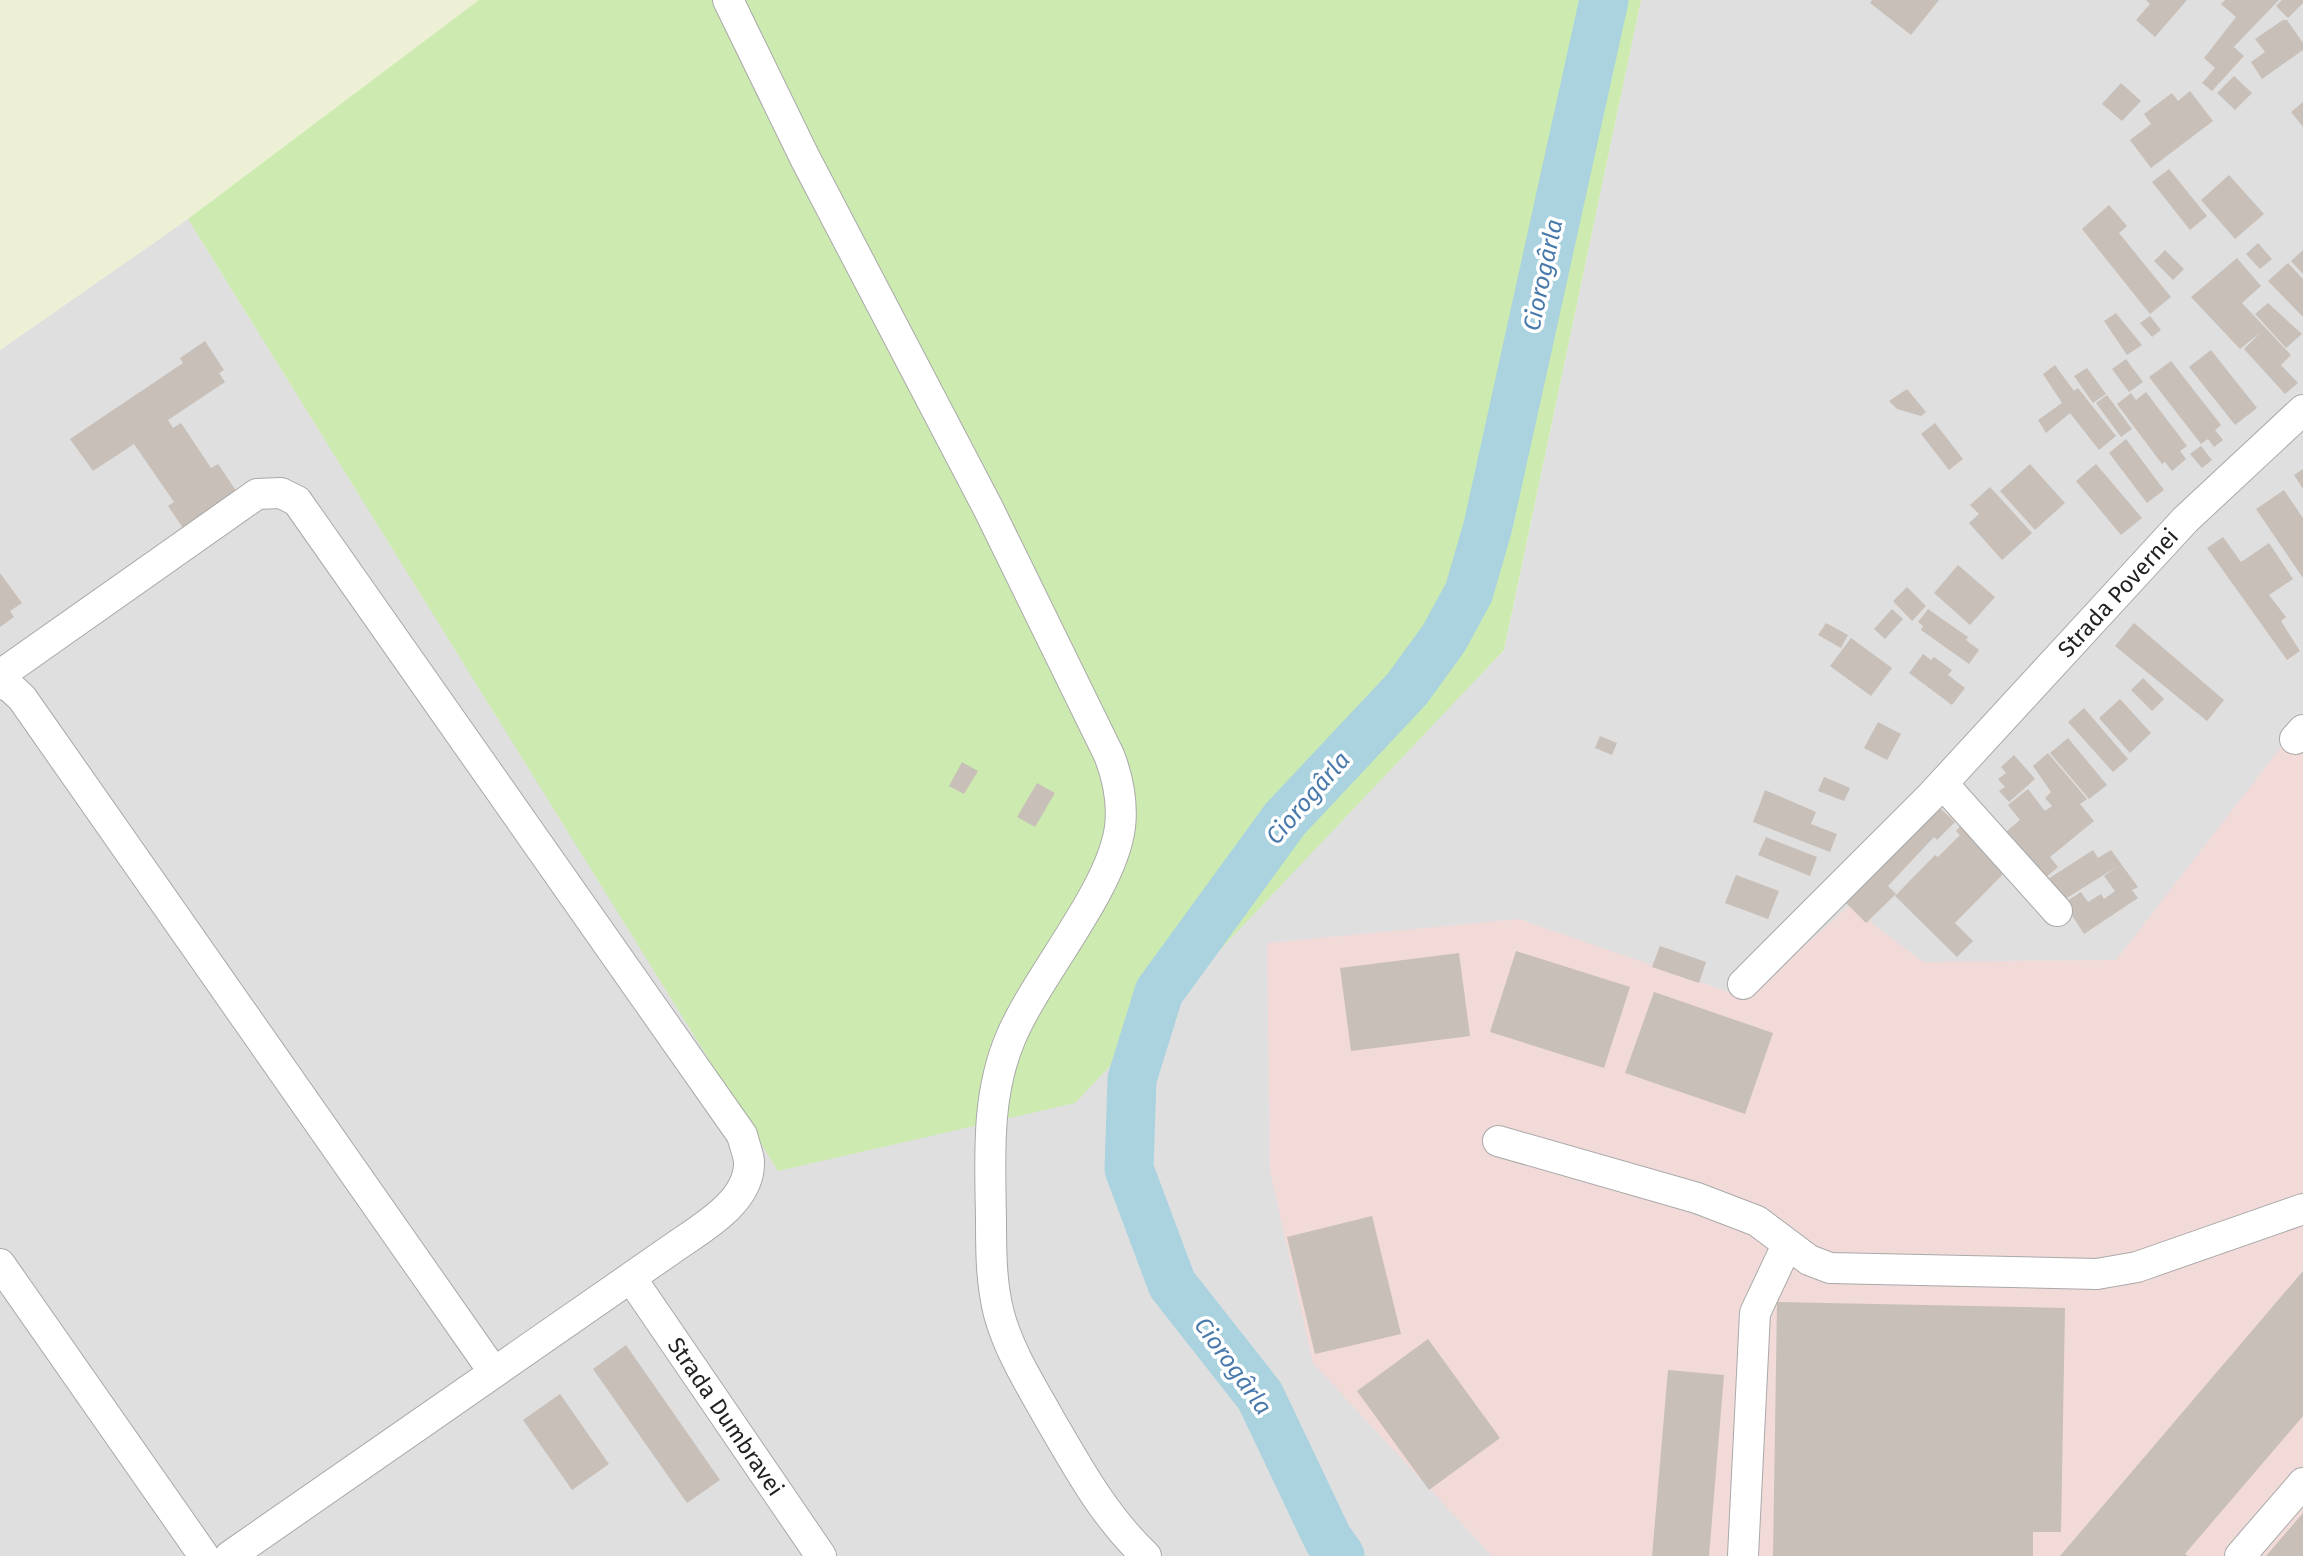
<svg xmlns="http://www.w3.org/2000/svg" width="2303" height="1556" viewBox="0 0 2303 1556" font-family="'Fira Sans',sans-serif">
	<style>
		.residential { fill: #e0dfdf }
		.commercial { fill: #f2dad9 }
		.farmland { fill: #eef0d5 }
		.grass { fill: #cdebb0 }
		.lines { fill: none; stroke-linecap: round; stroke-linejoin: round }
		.river { stroke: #aad3df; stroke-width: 49 }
		.building { fill: #c7bfb8 }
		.minor-casing { stroke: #a9a9a9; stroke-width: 32 }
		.minor { stroke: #fff; stroke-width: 30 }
		.labels { text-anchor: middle; stroke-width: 7; stroke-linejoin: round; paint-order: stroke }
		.street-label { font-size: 23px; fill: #222; stroke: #fff }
		.water-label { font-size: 24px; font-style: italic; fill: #4a7aab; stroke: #fff }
	</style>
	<rect width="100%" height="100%" fill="#f2efe9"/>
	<path class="residential" d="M 1641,0 L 2303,0 L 2303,1556 L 0,1556 L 0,350 L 188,219 L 779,1171 L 1504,651 Z"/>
	<path class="commercial" d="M 2303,719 L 2303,1556 L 1492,1556 L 1313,1363 L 1270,1171 L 1267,943 L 1519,919 L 1746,998 L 1849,906 L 1923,962 L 2116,960 Z"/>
	<path class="farmland" d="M 0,0 L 479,0 L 188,219 L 0,350 Z"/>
	<path class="grass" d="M 479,0 L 1641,0 L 1504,650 L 1075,1103 L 778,1171 L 188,219 Z"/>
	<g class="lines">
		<path class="river" d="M 1340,1556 L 1328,1539 L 1260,1396 L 1172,1284 L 1129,1169 L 1132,1079 L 1159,992 L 1285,819 L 1407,689 L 1444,638 L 1469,592 L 1488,526 L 1604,0"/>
	</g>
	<path class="building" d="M 1872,0 L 1939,0 L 1911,35 L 1870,3 Z
		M 2146,0 L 2187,0 L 2155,37 L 2136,20 L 2150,4 Z
		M 2225,0 L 2279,0 L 2225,56 L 2234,47 L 2244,56 L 2212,91 L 2202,83 L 2215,68 L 2204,58 L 2236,17 L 2221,4 Z
		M 2282,0 L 2303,0 L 2303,3 L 2288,18 L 2276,6 Z
		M 2283,20 L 2287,20 L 2303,43 L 2303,50 L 2262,79 L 2251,62 L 2265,52 L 2255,39 Z
		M 2234,76 L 2252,93 L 2235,110 L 2217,93 Z
		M 2121,83 L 2141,101 L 2122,121 L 2102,104 Z
		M 2190,91 L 2213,121 L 2151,168 L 2130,140 L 2151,124 L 2144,114 L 2172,93 L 2178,101 Z
		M 2303,102 L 2303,127 L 2291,112 Z
		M 2169,169 L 2207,216 L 2190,230 L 2152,182 Z
		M 2229,175 L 2264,214 L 2235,239 L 2201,200 Z
		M 2109,205 L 2127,226 L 2119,233 L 2171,297 L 2150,314 L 2082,229 Z
		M 2258,243 L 2272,259 L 2260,269 L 2246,254 Z
		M 2165,250 L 2184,269 L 2173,280 L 2154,261 Z
		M 2303,250 L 2303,274 L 2291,261 Z
		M 2237,258 L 2261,286 L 2242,303 L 2291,355 L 2281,365 L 2298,383 L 2285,394 L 2244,349 L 2261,332 L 2240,349 L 2191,297 Z
		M 2288,263 L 2303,279 L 2303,317 L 2268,281 Z
		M 2268,303 L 2302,334 L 2286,348 L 2255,314 Z
		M 2116,313 L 2142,345 L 2127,355 L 2104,321 Z
		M 2150,316 L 2161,330 L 2152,337 L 2140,323 Z
		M 205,341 L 224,370 L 219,373 L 225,382 L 168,420 L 173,428 L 181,423 L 211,468 L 218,464 L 239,495 L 183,528 L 168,506 L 174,502 L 134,444 L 93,471 L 70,439 L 183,363 L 180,358 Z
		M 2211,350 L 2257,408 L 2235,425 L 2189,367 Z
		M 2126,359 L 2143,382 L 2129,392 L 2112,369 Z
		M 2171,361 L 2221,425 L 2215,430 L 2223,440 L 2214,447 L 2208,439 L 2201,444 L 2149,377 Z
		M 2055,365 L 2074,391 L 2078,388 L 2116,436 L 2099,450 L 2070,413 L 2046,433 L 2038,420 L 2062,403 L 2043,374 Z
		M 2087,368 L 2106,394 L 2093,403 L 2074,376 Z
		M 1907,389 L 1926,412 L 1921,416 L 1897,409 L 1889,401 Z
		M 2146,392 L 2187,446 L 2180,451 L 2186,459 L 2172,471 L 2165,462 L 2162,464 L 2117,404 L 2131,393 L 2136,400 Z
		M 2107,395 L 2132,429 L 2121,437 L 2096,403 Z
		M 1935,423 L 1963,459 L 1949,470 L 1921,434 Z
		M 2126,439 L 2164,490 L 2147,503 L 2109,453 Z
		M 2201,446 L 2212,460 L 2202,468 L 2190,454 Z
		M 2030,464 L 2065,503 L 2035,530 L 2000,491 Z
		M 2096,464 L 2142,518 L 2121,535 L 2076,481 Z
		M 2303,469 L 2303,489 L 2294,475 Z
		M 1990,487 L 2032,533 L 2002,560 L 1969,523 L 1979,514 L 1970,505 Z
		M 2284,490 L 2303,518 L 2303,578 L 2256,509 Z
		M 2223,537 L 2241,562 L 2269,543 L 2293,579 L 2269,595 L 2286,617 L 2281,621 L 2300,651 L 2287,660 L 2207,548 Z
		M 1958,565 L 1995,597 L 1970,625 L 1934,593 Z
		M 0,573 L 22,603 L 10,611 L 14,617 L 0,627 Z
		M 1907,587 L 1926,606 L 1912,621 L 1893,601 Z
		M 1892,609 L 1903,619 L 1885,639 L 1874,629 Z
		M 1928,609 L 1968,637 L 1966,640 L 1979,650 L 1969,664 L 1921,630 L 1923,626 L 1918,622 Z
		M 1826,623 L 1848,635 L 1841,648 L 1818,635 Z
		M 2134,623 L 2224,700 L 2207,721 L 2115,646 Z
		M 1851,638 L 1892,668 L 1871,696 L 1830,666 Z
		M 1923,654 L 1931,660 L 1934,657 L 1952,670 L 1948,675 L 1965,688 L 1952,705 L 1909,673 Z
		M 2143,678 L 2164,699 L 2152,711 L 2131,690 Z
		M 2120,699 L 2151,733 L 2130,753 L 2099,718 Z
		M 2084,708 L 2128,759 L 2113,772 L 2068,722 Z
		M 1878,722 L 1901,734 L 1887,760 L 1864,748 Z
		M 1600,736 L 1617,743 L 1612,755 L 1595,748 Z
		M 2068,738 L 2107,785 L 2089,799 L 2050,753 Z
		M 2048,753 L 2087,799 L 2080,804 L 2094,821 L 2050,857 L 2058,867 L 2038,884 L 2000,837 L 2020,820 L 2008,805 L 2028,789 L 2045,811 L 2052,806 L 2045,798 L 2051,792 L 2033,766 Z
		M 2014,755 L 2035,779 L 2009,802 L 1999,791 L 2005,787 L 1998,779 L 2006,773 L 2001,767 Z
		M 962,762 L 978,771 L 964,794 L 949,786 Z
		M 1824,777 L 1850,788 L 1844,801 L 1818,791 Z
		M 1037,783 L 1055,793 L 1035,827 L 1017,817 Z
		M 1765,790 L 1816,812 L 1811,824 L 1837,834 L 1830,852 L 1753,822 Z
		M 1939,807 L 1955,822 L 1937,840 L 1934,837 L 1888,886 L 1896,894 L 1866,923 L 1846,903 Z
		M 1966,820 L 2012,865 L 1955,923 L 1973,941 L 1957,957 L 1895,896 L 1935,855 L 1938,857 L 1960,835 L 1956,831 Z
		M 1766,837 L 1817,857 L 1810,876 L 1758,855 Z
		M 2093,850 L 2098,858 L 2111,850 L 2138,887 L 2132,890 L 2138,898 L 2084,934 L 2064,903 L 2081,892 L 2088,902 L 2101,894 L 2104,899 L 2115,891 L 2104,876 L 2118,866 L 2062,901 L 2048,879 Z
		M 1736,875 L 1779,891 L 1768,919 L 1725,903 Z
		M 1660,946 L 1706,962 L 1699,983 L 1652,967 Z
		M 1516,951 L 1630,987 L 1604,1068 L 1490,1032 Z
		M 1459,953 L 1470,1036 L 1351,1051 L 1340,968 Z
		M 1654,992 L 1773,1033 L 1745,1114 L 1625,1073 Z
		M 1372,1216 L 1401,1334 L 1315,1354 L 1287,1237 Z
		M 2303,1271 L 2303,1416 L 2185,1554 L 2188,1556 L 2060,1556 Z
		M 1777,1302 L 2065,1308 L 2061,1532 L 2033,1532 L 2033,1556 L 1773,1556 Z
		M 1428,1339 L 1500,1438 L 1429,1490 L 1357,1391 Z
		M 626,1345 L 720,1480 L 687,1503 L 593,1369 Z
		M 1668,1370 L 1724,1375 L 1709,1556 L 1652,1556 Z
		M 560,1394 L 609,1464 L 572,1490 L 523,1420 Z
		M 2303,1513 L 2303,1556 L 2266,1556 Z"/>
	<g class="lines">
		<defs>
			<g id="minor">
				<path d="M 728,0 L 805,158 L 988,508 L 1109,755 C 1118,778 1123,801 1120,827 C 1112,890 1038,974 1011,1037 C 986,1095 990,1157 991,1219 C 991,1251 991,1283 999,1314 C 1009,1351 1030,1384 1049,1418 C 1078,1468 1104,1516 1146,1556"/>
				<path d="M 0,675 L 257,494 L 281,493 L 297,501 L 742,1135 C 744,1143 748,1153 749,1161 C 751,1203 698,1230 669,1251 L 230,1556"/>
				<path d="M 0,684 L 9,686 L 22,698 L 493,1371"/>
				<path d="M 2295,739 L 2303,730"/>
				<path d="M 1943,784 L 2057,911"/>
				<path id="s1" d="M 1743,984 L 1932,795 L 2185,520 L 2303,410"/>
				<path d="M 1498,1141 L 1697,1198 L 1757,1221 L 1809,1260 L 1830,1268 L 2097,1274 L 2137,1267 L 2303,1209"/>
				<path d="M 0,1264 L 204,1556"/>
				<path id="s2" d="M 631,1278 L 821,1556"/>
				<path d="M 1743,1556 L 1755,1313 L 1787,1245"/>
				<path d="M 2240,1556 L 2303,1483"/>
			</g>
		</defs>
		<use href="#minor" class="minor-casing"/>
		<use href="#minor" class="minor"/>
	</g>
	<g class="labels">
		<g class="street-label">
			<text dy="8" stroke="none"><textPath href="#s1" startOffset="542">Strada Povernei</textPath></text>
			<text dy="8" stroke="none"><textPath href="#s2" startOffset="168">Strada Dumbravei</textPath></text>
		</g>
		<g class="water-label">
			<text transform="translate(1543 275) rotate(-78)" y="8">Ciorogârla</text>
			<text transform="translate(1308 798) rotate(-49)" y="8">Ciorogârla</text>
			<text transform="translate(1233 1366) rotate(54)" y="8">Ciorogârla</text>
		</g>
	</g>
</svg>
